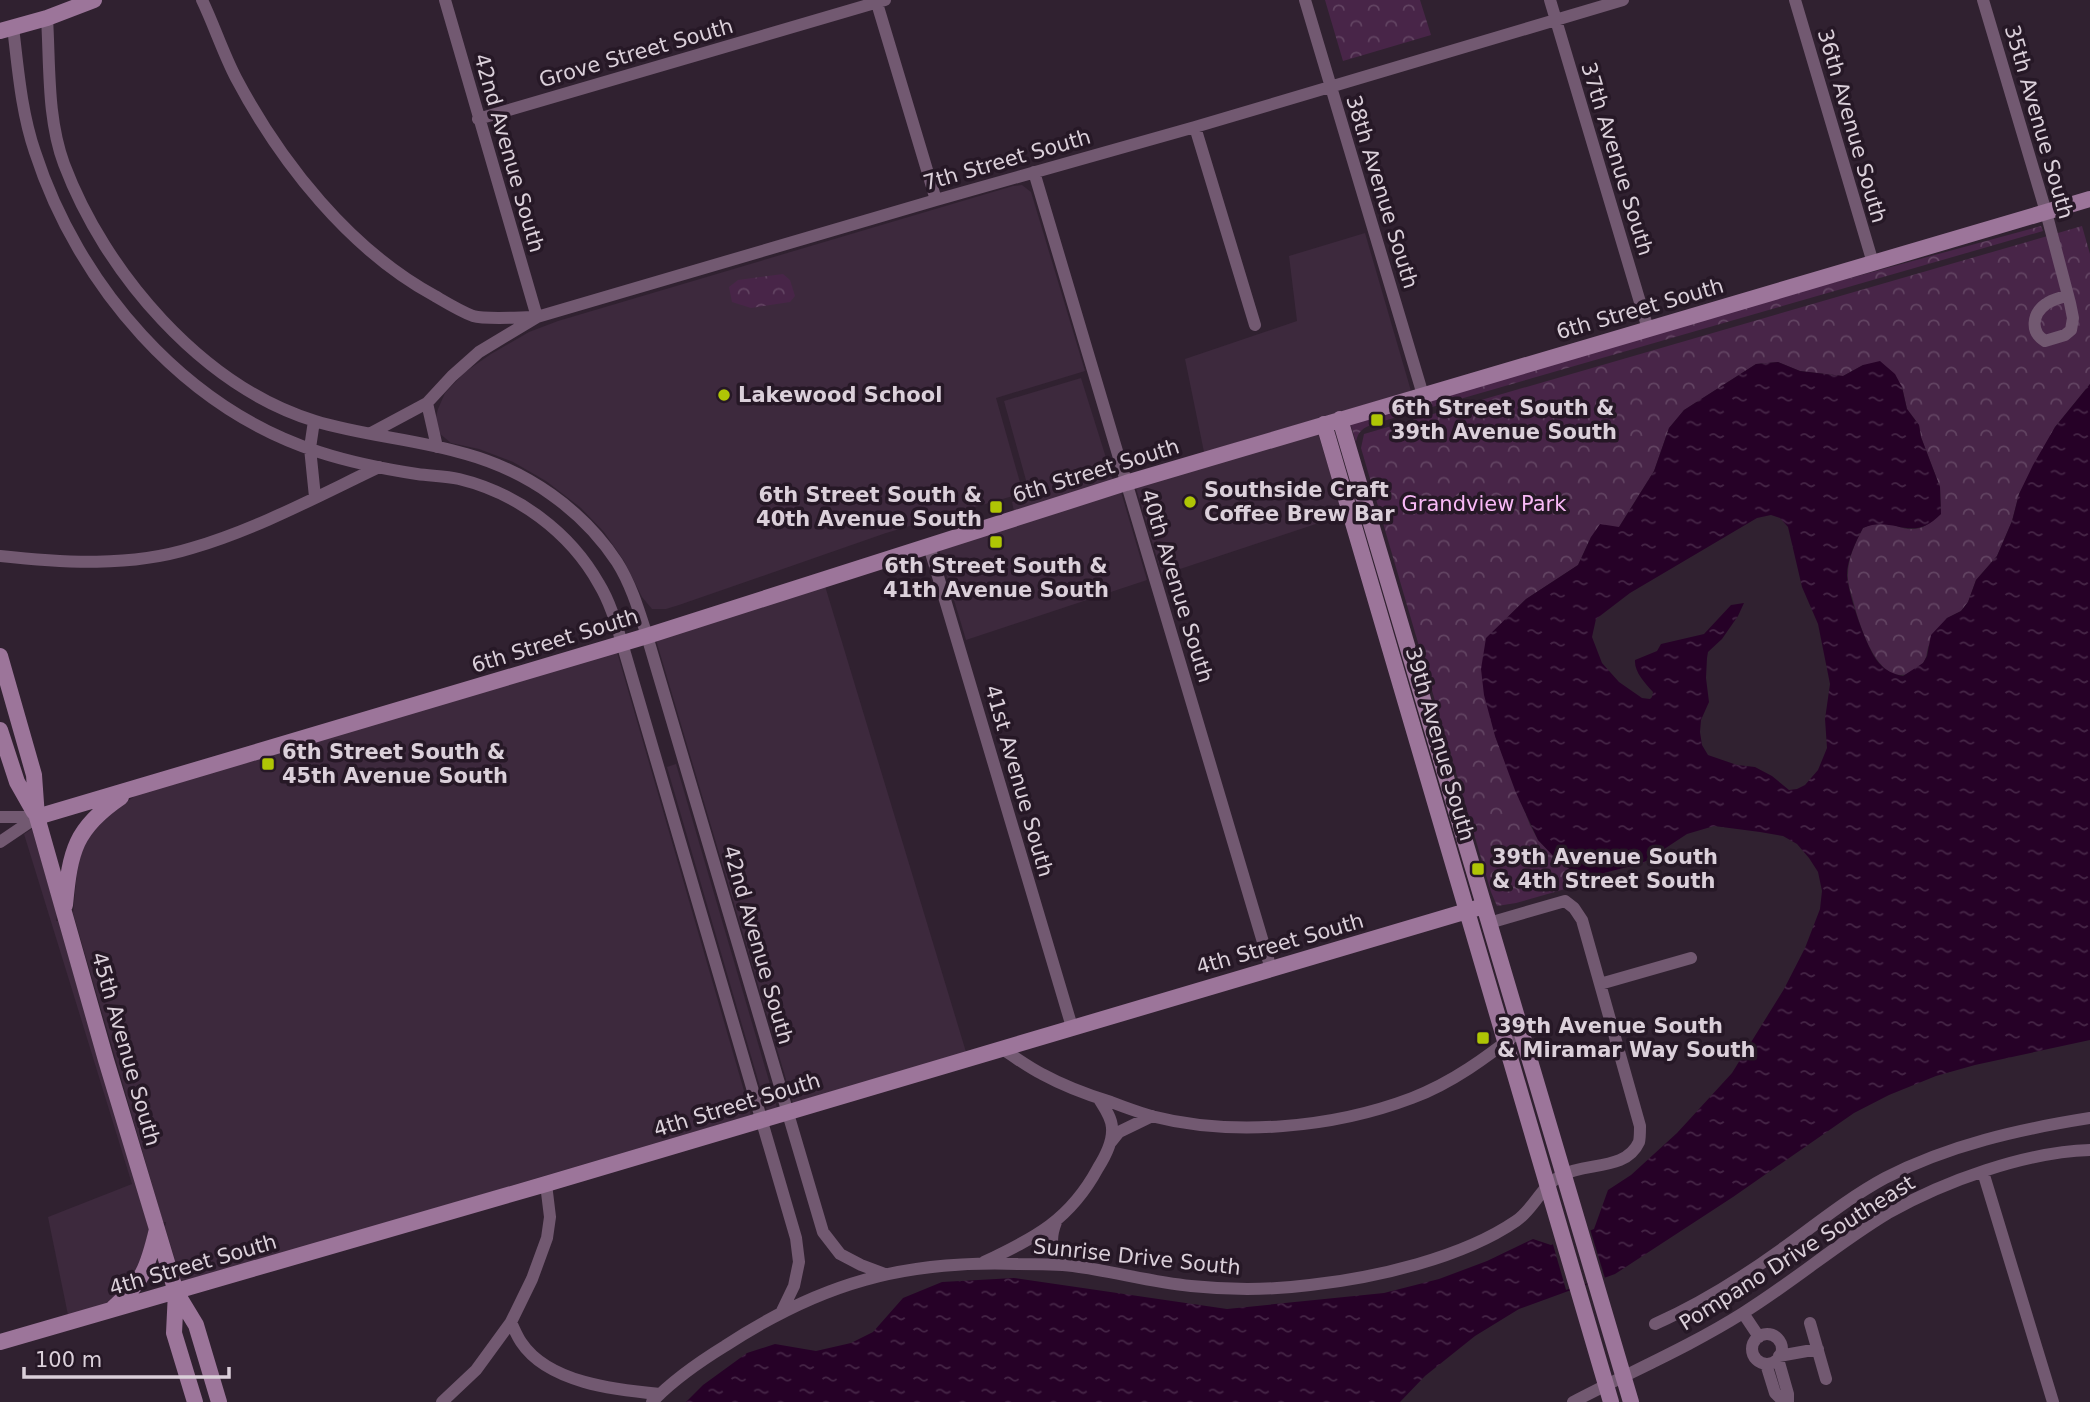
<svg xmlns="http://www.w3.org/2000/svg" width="2090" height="1402" viewBox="0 0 2090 1402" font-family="'DejaVu Sans',sans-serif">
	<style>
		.built { fill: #3d293d }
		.park { fill: url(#park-crowns) }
		.water { fill: url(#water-ripples); fill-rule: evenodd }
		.pier { fill: #302130 }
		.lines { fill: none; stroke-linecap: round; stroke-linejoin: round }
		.street { stroke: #725971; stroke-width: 12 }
		.secondary { stroke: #9c759a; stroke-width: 16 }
		.poi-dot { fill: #afc505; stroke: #261826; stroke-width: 2.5 }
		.labels { text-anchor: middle; stroke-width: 7; stroke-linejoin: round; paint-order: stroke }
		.street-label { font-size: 21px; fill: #dbd0da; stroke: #261826 }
		.poi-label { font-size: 21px; font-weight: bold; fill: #dbd0da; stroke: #261826; text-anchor: start }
		.park-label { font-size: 21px; fill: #f9b9f7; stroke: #261826 }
	</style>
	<defs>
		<pattern id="park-crowns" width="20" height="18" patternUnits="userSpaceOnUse" patternTransform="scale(1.75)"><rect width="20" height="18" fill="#482548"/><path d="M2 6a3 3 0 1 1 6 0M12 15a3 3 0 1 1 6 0" fill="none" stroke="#624462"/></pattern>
		<pattern id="water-ripples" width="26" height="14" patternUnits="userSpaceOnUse" patternTransform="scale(1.75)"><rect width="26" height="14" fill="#260127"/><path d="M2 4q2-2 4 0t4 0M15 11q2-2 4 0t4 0" fill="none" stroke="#452546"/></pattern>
	</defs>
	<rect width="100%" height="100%" fill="#302130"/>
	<path class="built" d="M 1022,185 L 1031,192 L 1085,371 L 996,398 L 1023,493 L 886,533 L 679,605 L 666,609 L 652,609 L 642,597 L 624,561 L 604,532 L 581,508 L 546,481 L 513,462 L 479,449 L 451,443 L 439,433 L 435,421 L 438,409 L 445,393 L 465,372 L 491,354 L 529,332 L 558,321 L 1013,186 Z
		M 1365,233 L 1411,391 L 1204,452 L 1185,359 L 1297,321 L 1289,256 Z
		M 1081,378 L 1113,480 L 1014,511 L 1012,502 L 1024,499 L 1029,491 L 1004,401 Z
		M 1318,433 L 1343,515 L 1162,575 L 1136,488 Z
		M 1121,492 L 1147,580 L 966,640 L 939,550 Z
		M 825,586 L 966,1052 L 793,1103 L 656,640 Z
		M 617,652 L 751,1115 L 182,1283 L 165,1227 L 166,1222 L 163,1222 L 73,913 L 78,861 L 89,836 L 97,825 L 114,810 L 138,794 Z
		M 676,764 L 777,1108 L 767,1111 L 667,767 Z
		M 32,829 L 57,915 L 56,921 L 58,921 L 149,1229 L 141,1262 L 123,1289 L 104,1305 L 68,1315 L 48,1217 L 132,1184 L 24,834 Z"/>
	<path class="park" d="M 1325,0 L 1420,0 L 1431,35 L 1343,61 Z
		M 2041,226 L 2043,231 L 1373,424 C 1363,428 1358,431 1356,442 L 1350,423 L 1762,302 Z
		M 2082,226 L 2090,254 L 2090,384 L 2055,427 L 2019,494 L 2012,521 L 1997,556 L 1976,580 L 1968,602 L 1961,611 L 1947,618 C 1941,627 1934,635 1929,645 C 1926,651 1928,658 1922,664 C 1883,703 1860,628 1853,600 C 1851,592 1847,582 1848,574 C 1848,558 1856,541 1863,528 C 1870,525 1877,522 1885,523 C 1899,525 1906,533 1923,527 C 1929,524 1935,518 1941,514 L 1940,487 L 1921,437 L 1919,425 L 1907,409 L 1902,387 L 1863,365 L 1843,376 L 1800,371 L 1778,362 L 1756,364 L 1684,410 L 1669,428 L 1654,471 L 1619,527 L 1591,537 L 1578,565 L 1526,599 L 1486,639 L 1495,736 L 1530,825 L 1538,840 L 1558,861 L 1571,870 L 1572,887 L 1516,903 L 1497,906 L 1491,892 L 1361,448 L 1364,434 Z
		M 783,274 L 790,280 L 795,296 L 790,302 L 751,308 L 732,302 L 729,287 L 738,280 Z"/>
	<path class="water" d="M 1880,361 L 1895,374 L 1902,387 L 1907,409 L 1919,425 L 1921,437 L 1940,487 L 1941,514 C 1911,545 1894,514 1863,528 C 1856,541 1847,560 1847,575 C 1848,594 1867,650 1879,663 C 1886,671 1893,674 1903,676 L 1923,663 L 1927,656 L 1931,635 L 1947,618 L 1961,611 L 1968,602 L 1976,580 L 1997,556 L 2012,521 L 2019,494 L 2033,465 L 2055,427 L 2090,384 L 2090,1040 L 1975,1065 L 1936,1076 L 1889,1095 L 1854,1113 L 1733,1197 L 1615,1274 L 1519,1309 L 1475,1336 L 1425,1376 L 1400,1402 L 686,1402 L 703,1385 L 747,1353 L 775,1344 L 816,1351 L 851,1343 L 873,1332 L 903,1298 L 942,1282 L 1014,1278 L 1227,1309 L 1384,1293 L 1439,1279 L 1487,1261 L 1533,1239 L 1551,1245 L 1594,1229 L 1608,1190 L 1631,1175 L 1677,1133 L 1732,1073 L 1784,989 L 1805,948 L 1820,909 L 1822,891 L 1818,872 L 1809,858 L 1797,844 L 1783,836 L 1760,832 L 1714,826 L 1687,834 L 1643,863 L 1588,877 L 1571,870 L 1558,861 L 1538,840 L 1516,793 L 1495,736 L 1484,695 L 1481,669 L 1486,638 L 1526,599 L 1578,565 L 1591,537 L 1600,524 L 1619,527 L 1654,471 L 1669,428 L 1684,410 L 1756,364 L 1778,362 L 1800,371 L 1843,376 L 1863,365 ZM 1771,515 L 1780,518 L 1788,527 L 1802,587 L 1818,624 L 1830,684 L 1825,719 L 1827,748 L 1818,770 L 1805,785 L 1797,789 L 1789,790 L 1772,776 L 1755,767 L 1737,765 L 1708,755 L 1702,745 L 1700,732 L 1701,720 L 1709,702 L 1706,678 L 1707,658 L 1708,652 L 1722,639 L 1738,616 L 1744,603 L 1731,605 L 1704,634 L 1661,644 L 1657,651 L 1635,660 C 1634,672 1645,683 1653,692 L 1652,697 L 1650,699 L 1642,698 L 1619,682 L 1602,663 L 1592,637 L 1596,619 L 1630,593 L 1757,518 Z"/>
	<path class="pier" d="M 1590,1229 L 1605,1278 L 1566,1290 L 1552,1241 Z"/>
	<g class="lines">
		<path class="street" d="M 202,0 C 214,25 223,53 236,78 C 281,163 350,250 435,296 C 447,303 460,311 473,316 C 487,320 521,317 537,317 L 445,0
			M 876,0 L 936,200
			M 1305,0 L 1423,395
			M 1550,0 L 1648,329
			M 1795,0 L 1873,263
			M 1983,0 L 2046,212 L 2070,303 L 2073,318 L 2071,330 L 2065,335 L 2045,341 C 2030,332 2032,314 2046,304 C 2052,299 2061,298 2068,295
			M 47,18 C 50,66 47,118 64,164 C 105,273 202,386 315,421 C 364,436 416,439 466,454 C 527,471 582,509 617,562 C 631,584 639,611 647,636 L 823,1232 L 840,1254 L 861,1265 L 885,1274
			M 13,27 C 18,68 21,111 35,152 C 78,285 183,408 319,452 C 350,462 384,469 417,474 C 431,476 445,476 459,479 C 517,493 570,532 599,584 C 610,602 616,623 622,643 L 796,1238 L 799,1262 L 794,1286 L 781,1313
			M 478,119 L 885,0
			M 1195,127 L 1255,325
			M 1034,172 L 1271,969
			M 427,403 L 437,447
			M 314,421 L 310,448 L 315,497
			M 371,433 L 427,403 L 452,376 L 479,352 L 537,317 L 936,200 L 1195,127 L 1623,0
			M 929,546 L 1072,1027
			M 0,556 C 63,563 131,567 192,548 C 257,529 318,496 379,467
			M 0,817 L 36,817
			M 0,842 L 37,817
			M 1600,984 L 1691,958
			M 1002,1049 C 1015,1057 1028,1067 1042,1074 C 1064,1086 1088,1095 1111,1102 C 1124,1107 1138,1112 1151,1116 C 1233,1137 1333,1128 1412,1098 C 1452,1083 1487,1057 1520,1031
			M 1111,1142 L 1119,1132 L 1152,1116
			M 1983,1172 L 2053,1402
			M 1056,1222 C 1048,1243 1052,1251 1069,1265
			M 984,1262 C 1035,1238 1070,1220 1098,1168 C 1105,1157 1113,1142 1112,1128 C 1112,1118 1104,1107 1099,1099
			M 1743,1313 L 1759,1337
			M 511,1322 C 514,1329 517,1336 521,1342 C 548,1383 616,1390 660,1394
			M 1810,1323 L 1826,1379
			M 1655,1324 C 1700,1304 1740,1279 1779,1251 C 1814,1226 1848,1198 1885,1178 C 1949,1145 2020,1129 2090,1118
			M1752 1349a15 15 0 1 1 30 0a15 15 0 1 1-30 0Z
			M 1779,1356 L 1818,1349
			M 1778,1359 L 1788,1394 L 1788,1402
			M 1766,1364 L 1775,1393 L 1784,1402
			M 442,1402 L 476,1370 L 511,1322 L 532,1279 L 547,1238 L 550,1217 L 546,1184
			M 652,1402 C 674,1379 699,1362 725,1346 C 821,1283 904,1260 1018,1264 C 1036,1264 1055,1264 1073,1266 C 1112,1271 1151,1282 1191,1286 C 1230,1290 1271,1290 1310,1285 C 1375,1278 1462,1258 1516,1221 C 1534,1209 1540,1187 1562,1175 C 1586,1162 1626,1171 1639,1142 C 1640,1138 1640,1130 1640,1126 L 1582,920 L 1574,908 L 1565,901 L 1489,923
			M 1573,1402 C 1630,1372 1689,1347 1743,1313 C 1793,1282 1838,1243 1888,1213 C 1945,1181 2025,1152 2090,1150"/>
		<path class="secondary" d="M 0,31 L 47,18 L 94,0
			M 1340,419 L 1631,1402
			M 1324,424 L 1611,1402
			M 0,656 L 34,775 L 37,817 L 106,1060 L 176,1292 L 196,1325 L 219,1402
			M 0,730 L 17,782 L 34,812
			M 37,817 L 647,636 L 1126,483 L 2090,199
			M 65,905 C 70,851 75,828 121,797
			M 176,1292 L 174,1333 L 195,1402
			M 113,1308 C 143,1282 148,1267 157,1229
			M 0,1342 L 546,1184 L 1484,906"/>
	</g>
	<g class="poi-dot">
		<circle cx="724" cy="395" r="7"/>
		<rect x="1370" y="413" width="14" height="14" rx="3.5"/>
		<circle cx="1190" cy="502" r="7"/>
		<rect x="989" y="500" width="14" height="14" rx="3.5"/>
		<rect x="989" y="535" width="14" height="14" rx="3.5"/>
		<rect x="261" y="757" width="14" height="14" rx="3.5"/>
		<rect x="1471" y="862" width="14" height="14" rx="3.5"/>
		<rect x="1476" y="1031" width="14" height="14" rx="3.5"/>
	</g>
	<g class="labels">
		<g class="street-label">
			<text transform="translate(636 53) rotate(-16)" y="7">Grove Street South</text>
			<text transform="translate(2039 122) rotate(74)" y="7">35th Avenue South</text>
			<text transform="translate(1852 126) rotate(74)" y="7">36th Avenue South</text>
			<text transform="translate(509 153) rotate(74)" y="7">42nd Avenue South</text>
			<text transform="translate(1617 159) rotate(73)" y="7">37th Avenue South</text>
			<text transform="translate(1007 160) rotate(-16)" y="7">7th Street South</text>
			<text transform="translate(1382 192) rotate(73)" y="7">38th Avenue South</text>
			<text transform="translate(1640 309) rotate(-16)" y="7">6th Street South</text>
			<text transform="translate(1096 471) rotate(-17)" y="7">6th Street South</text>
			<text transform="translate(1177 586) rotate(73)" y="7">40th Avenue South</text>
			<text transform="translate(555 641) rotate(-17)" y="7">6th Street South</text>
			<text transform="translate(1440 744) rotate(74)" y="7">39th Avenue South</text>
			<text transform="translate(1019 781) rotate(74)" y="7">41st Avenue South</text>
			<text transform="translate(1280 944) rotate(-16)" y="7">4th Street South</text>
			<text transform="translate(758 945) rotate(74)" y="7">42nd Avenue South</text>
			<text transform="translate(126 1049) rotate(74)" y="7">45th Avenue South</text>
			<text transform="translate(737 1105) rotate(-17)" y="7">4th Street South</text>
			<text transform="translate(1797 1253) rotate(-32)" y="7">Pompano Drive Southeast</text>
			<text transform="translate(1137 1257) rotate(6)" y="7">Sunrise Drive South</text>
			<text transform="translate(193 1265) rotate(-16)" y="7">4th Street South</text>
		</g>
		<g class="poi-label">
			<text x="738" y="402">Lakewood School</text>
			<text x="1391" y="415">6th Street South &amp;<tspan x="1391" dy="24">39th Avenue South</tspan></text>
			<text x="1204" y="497">Southside Craft<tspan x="1204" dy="24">Coffee Brew Bar</tspan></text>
			<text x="982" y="502" text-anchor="end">6th Street South &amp;<tspan x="982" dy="24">40th Avenue South</tspan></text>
			<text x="996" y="573" text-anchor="middle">6th Street South &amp;<tspan x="996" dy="24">41th Avenue South</tspan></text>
			<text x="282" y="759">6th Street South &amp;<tspan x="282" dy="24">45th Avenue South</tspan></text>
			<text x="1492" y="864">39th Avenue South<tspan x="1492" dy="24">&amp; 4th Street South</tspan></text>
			<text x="1497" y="1033">39th Avenue South<tspan x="1497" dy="24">&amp; Miramar Way South</tspan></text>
		</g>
		<g class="park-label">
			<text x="1484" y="511">Grandview Park</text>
		</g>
	</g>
	<path d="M24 1367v10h205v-10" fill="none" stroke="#dbd0da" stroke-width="3.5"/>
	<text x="35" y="1367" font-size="21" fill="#dbd0da" stroke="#261826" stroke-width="5" paint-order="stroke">100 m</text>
</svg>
